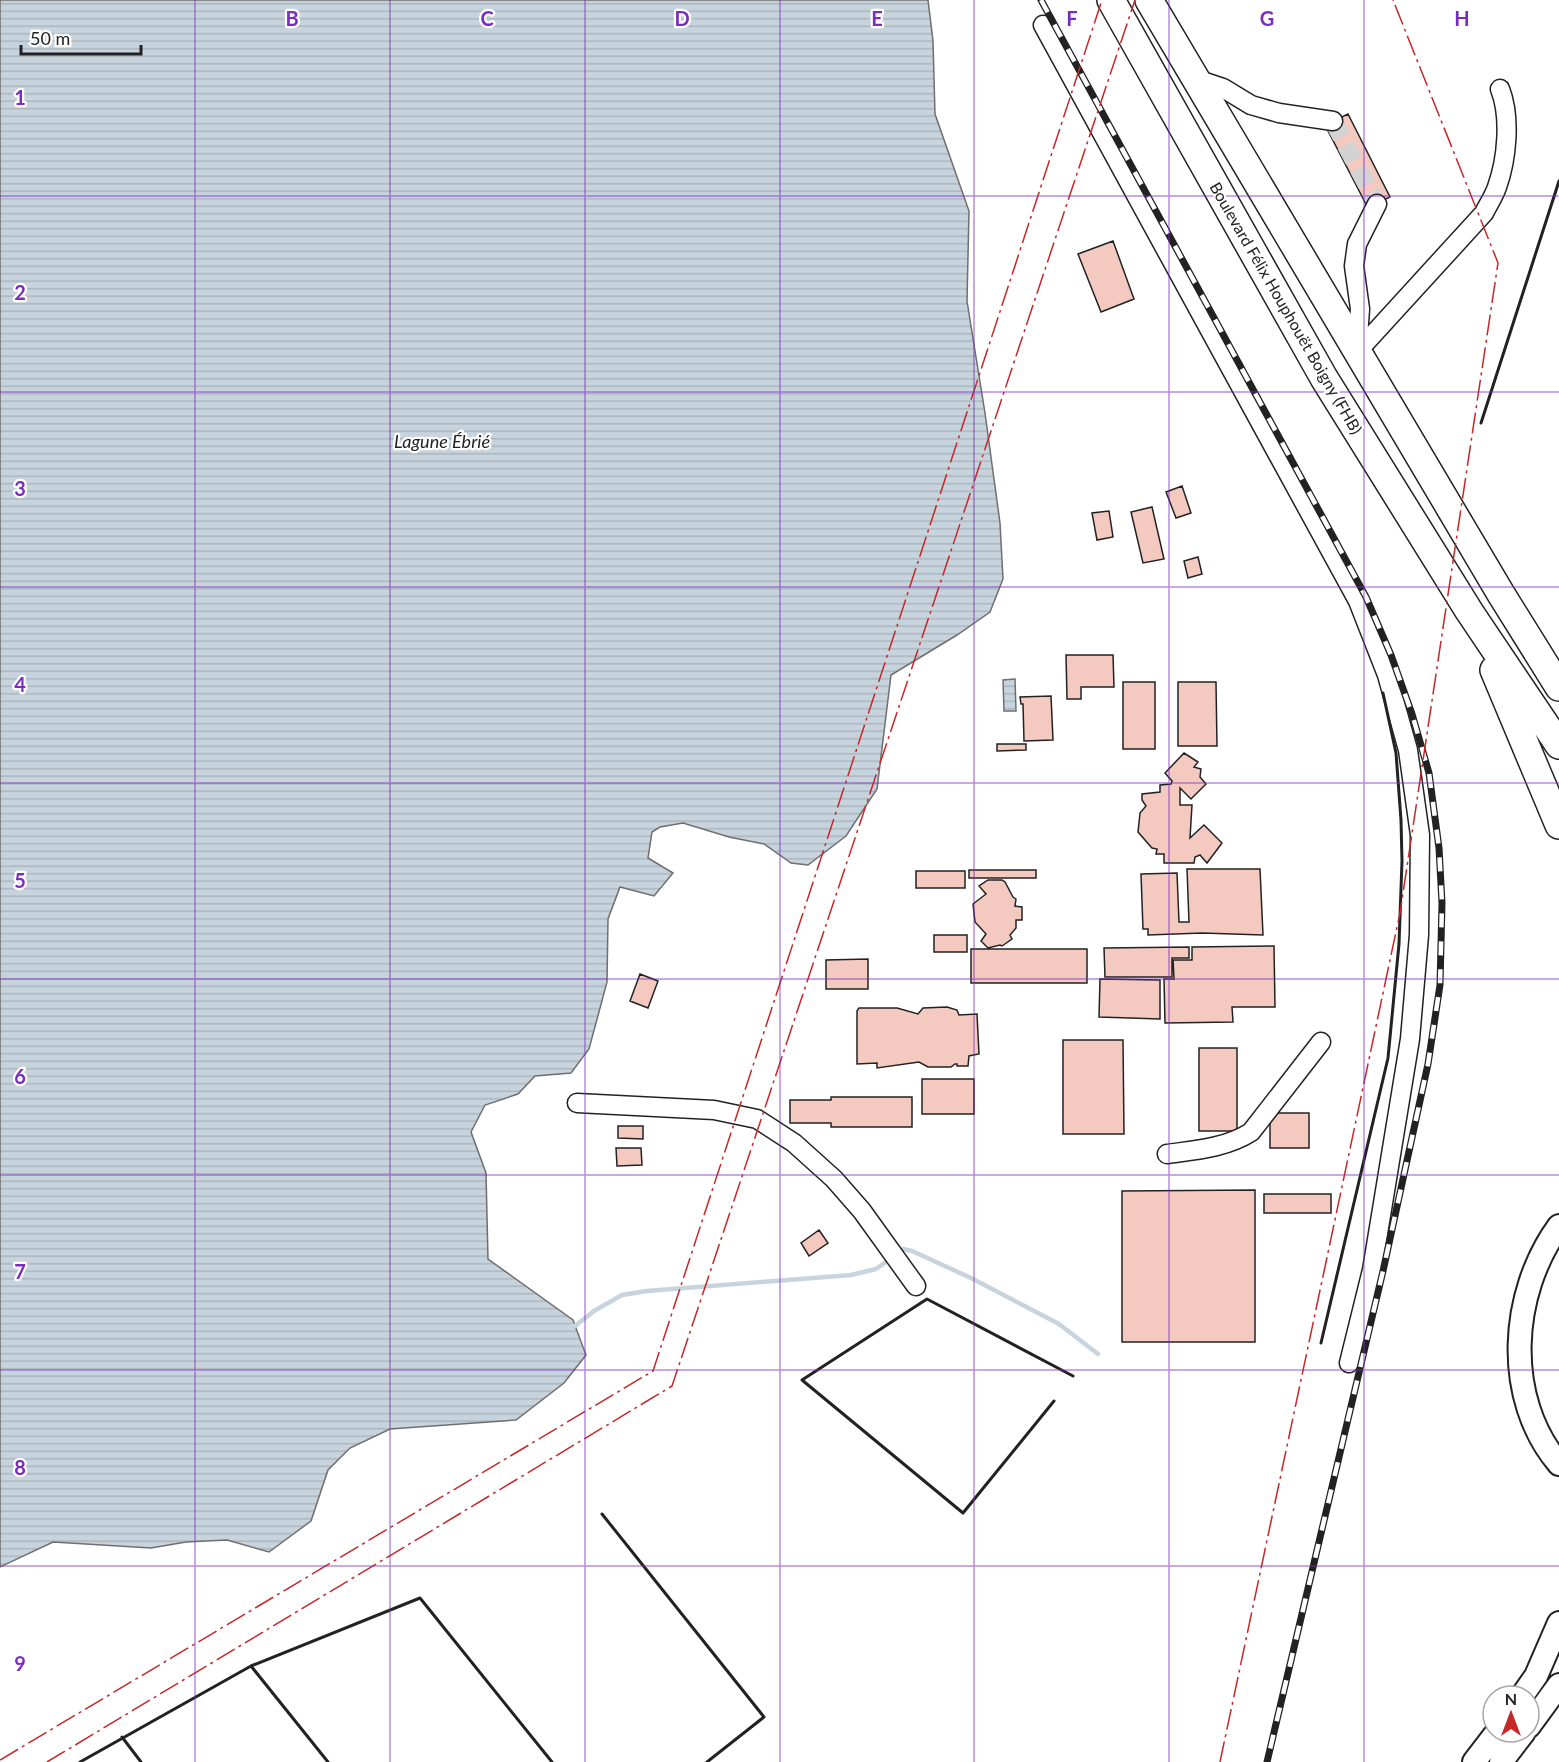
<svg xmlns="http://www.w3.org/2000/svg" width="1559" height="1762" viewBox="0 0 1559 1762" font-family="Lato,sans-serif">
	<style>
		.water { fill: url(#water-rules); stroke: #6f6f6f; stroke-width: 1.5 }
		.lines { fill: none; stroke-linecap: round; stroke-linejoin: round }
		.stream { stroke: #c7d3dd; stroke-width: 4.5 }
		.building { fill: #f3c9c0; stroke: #222; stroke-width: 1.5 }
		.minor-tunnel { stroke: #d3d3d3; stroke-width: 18; stroke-dasharray: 18 9; stroke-linecap: butt }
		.minor-casing { stroke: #222; stroke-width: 21 }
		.major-casing { stroke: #222; stroke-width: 26 }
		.highway-casing { stroke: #222; stroke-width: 30 }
		.minor { stroke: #fff; stroke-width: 18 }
		.major { stroke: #fff; stroke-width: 22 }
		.highway { stroke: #fff; stroke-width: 27 }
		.rail-casing { stroke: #222; stroke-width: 7 }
		.rail { stroke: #fff; stroke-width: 4.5; stroke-dasharray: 14; stroke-linecap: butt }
		.wall { stroke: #222; stroke-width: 3 }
		.power { stroke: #c62828; stroke-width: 1.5; stroke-dasharray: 21 4.5 3 4.5; stroke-linecap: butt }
		.grid { fill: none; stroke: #7b2cbf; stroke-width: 1.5; stroke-opacity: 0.55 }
		.labels { text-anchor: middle; stroke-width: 4.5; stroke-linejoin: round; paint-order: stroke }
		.street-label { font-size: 16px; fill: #222; stroke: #fff }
		.water-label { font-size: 18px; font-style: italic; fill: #222; stroke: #fff }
		.grid-label { font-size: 20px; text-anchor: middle; font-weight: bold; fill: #7b2cbf; stroke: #fff; stroke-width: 4.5; stroke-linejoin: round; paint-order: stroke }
	</style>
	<defs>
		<pattern id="water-rules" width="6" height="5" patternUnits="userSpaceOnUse" patternTransform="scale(1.5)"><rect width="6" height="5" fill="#c7d3dd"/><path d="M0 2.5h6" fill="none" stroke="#abb5bd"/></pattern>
	</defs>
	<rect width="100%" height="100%" fill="#fff"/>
	<path class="water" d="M 0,0 L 928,0 L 933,41 L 935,114 L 969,211 L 967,301 L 985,413 L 1000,523 L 1003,579 L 990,612 L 957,635 L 891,675 L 877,789 L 846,836 L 808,865 L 791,863 L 764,844 L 729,837 L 683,823 L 660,827 L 652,832 L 648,858 L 673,873 L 654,896 L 620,887 L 608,919 L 607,982 L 589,1049 L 571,1073 L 535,1076 L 518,1094 L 485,1105 L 471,1132 L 486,1173 L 488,1259 L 573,1320 L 586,1355 L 564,1383 L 516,1420 L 390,1429 L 350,1448 L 328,1470 L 311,1521 L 269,1552 L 227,1540 L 186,1542 L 151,1548 L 53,1542 L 0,1567 Z
		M 1015,679 L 1016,711 L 1004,711 L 1003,680 Z"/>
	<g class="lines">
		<path class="stream" d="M 897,1254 L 903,1249 L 912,1251 L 971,1278 L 1059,1324 L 1098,1354
			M 571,1326 L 575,1326 L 594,1311 L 622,1295 L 647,1291 L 851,1275 L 876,1269 L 890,1259"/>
	</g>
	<path class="building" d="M 1348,114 L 1390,197 L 1368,208 L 1325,125 Z
		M 1113,241 L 1134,299 L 1101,312 L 1078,254 Z
		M 1182,486 L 1191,513 L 1176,518 L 1166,492 Z
		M 1152,507 L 1164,559 L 1143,563 L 1131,512 Z
		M 1109,511 L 1113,537 L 1097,540 L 1092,513 Z
		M 1198,557 L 1202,574 L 1188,578 L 1184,561 Z
		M 1066,655 L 1113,655 L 1114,687 L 1081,687 L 1081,699 L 1067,699 Z
		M 1123,682 L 1155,682 L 1155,749 L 1123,749 Z
		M 1178,682 L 1216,682 L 1217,746 L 1178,746 Z
		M 1051,696 L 1053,740 L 1024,741 L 1023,704 L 1021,704 L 1020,697 Z
		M 997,744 L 1026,744 L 1026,750 L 997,751 Z
		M 1184,753 L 1198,762 L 1194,767 L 1201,769 L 1200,777 L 1206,784 L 1191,799 L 1180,788 L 1180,805 L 1192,805 L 1190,838 L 1204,825 L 1222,843 L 1207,863 L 1200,855 L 1195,857 L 1194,863 L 1164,863 L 1164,854 L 1156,854 L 1157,849 L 1152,848 L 1138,832 L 1140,813 L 1146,806 L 1142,800 L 1142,794 L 1160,792 L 1160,785 L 1171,784 L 1172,781 L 1165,773 Z
		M 1187,869 L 1260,869 L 1263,935 L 1202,933 L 1148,935 L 1148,929 L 1143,929 L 1141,874 L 1177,873 L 1179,922 L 1189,922 Z
		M 969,870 L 1036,870 L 1036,878 L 969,878 Z
		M 916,871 L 965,871 L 965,888 L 916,888 Z
		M 988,880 L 1002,880 L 1005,882 L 1013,897 L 1016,899 L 1015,906 L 1022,907 L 1022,920 L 1016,920 L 1016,928 L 1010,935 L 1012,939 L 1002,946 L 1000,945 L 988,948 L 981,941 L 986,934 L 975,922 L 973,904 L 986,894 L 979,886 Z
		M 934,935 L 967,935 L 967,952 L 934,952 Z
		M 1274,946 L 1275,1007 L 1232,1007 L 1233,1022 L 1165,1023 L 1164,979 L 1174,979 L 1173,960 L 1192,960 L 1192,947 Z
		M 1189,947 L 1189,958 L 1172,958 L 1172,977 L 1105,977 L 1104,948 Z
		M 971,949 L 1087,949 L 1087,983 L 971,983 Z
		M 868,959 L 868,989 L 826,989 L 826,960 Z
		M 640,974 L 658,981 L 648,1008 L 630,1001 Z
		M 1100,979 L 1160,980 L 1160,1019 L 1099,1017 Z
		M 947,1007 L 957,1010 L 959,1015 L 977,1014 L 979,1054 L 969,1056 L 968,1066 L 957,1066 L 957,1064 L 955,1064 L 951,1067 L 928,1067 L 919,1062 L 877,1068 L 877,1063 L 857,1064 L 857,1011 L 859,1008 L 897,1008 L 918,1014 L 923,1008 Z
		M 1063,1040 L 1123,1040 L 1124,1134 L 1063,1134 Z
		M 1199,1048 L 1237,1048 L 1237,1131 L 1199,1131 Z
		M 922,1079 L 974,1079 L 974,1114 L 922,1114 Z
		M 831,1097 L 912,1097 L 912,1127 L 831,1127 L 831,1123 L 790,1123 L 790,1100 L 831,1100 Z
		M 1270,1113 L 1309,1113 L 1309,1148 L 1270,1148 Z
		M 618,1126 L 643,1126 L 643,1139 L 618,1138 Z
		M 616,1148 L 641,1148 L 642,1165 L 617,1166 Z
		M 1255,1190 L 1255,1342 L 1122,1342 L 1122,1191 Z
		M 1264,1194 L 1331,1194 L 1331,1213 L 1264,1213 Z
		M 819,1230 L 828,1243 L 809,1256 L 801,1243 Z"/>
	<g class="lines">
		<path class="minor-tunnel" d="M 1333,121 L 1377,204"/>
		<defs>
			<path id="minor" d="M 1043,25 L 1358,601 L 1387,675 L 1408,750 L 1420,835 L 1419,935 L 1410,1039 L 1372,1270 L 1349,1363
				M 1196,79 L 1223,88 L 1251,105 L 1279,113 L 1333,121
				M 1357,350 L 1360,309 L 1354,266 L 1357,244 L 1377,204
				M 1357,352 L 1484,213 C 1488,205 1494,196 1497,187 C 1507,159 1511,117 1500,89
				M 577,1103 L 714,1110 L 757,1119 L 794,1143 L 834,1179 L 862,1211 L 916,1286
				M 1167,1154 C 1196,1150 1226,1148 1251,1132 L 1321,1042"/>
			<path id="major" d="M 1559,1226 C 1510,1293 1503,1398 1559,1464
				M 1522,1696 L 1536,1676 L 1559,1623
				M 1529,1726 L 1559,1685
				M 1474,1762 L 1497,1732
				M 1501,1762 L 1524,1732"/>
			<path id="highway" d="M 1111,0 L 1324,378 L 1469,611 L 1559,745
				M 1149,0 L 1501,594 L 1559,687
				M 1494,670 L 1559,825"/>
		</defs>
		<use href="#minor" class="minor-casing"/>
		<use href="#major" class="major-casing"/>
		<use href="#highway" class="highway-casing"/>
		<use href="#minor" class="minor"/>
		<use href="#major" class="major"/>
		<use href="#highway" class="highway"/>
		<defs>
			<path id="rail" d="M 1041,0 L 1366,597 L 1391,655 L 1412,714 L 1429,773 L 1439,848 L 1442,903 L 1440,985 L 1428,1064 L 1383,1271 L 1267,1762"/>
		</defs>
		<use href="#rail" class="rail-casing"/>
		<use href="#rail" class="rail"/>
		<path class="wall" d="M 1481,423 L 1559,181
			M 1321,1343 L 1388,1058 L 1399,944 L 1402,861 L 1401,820 L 1396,753 L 1383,693
			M 1054,1401 L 963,1513 L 802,1380 L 927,1299 L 1073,1376
			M 602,1514 L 764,1717 L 707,1762
			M 251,1666 L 328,1762
			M 122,1737 L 141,1762
			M 80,1762 L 251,1666 L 420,1598 L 552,1762"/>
		<path class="power" d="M 0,1760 L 653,1371 L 1102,0
			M 47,1762 L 672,1386 L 1135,0
			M 1220,1762 L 1400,913 L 1498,263 L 1393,0"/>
	</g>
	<path class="grid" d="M 195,0 L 195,1762M 390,0 L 390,1762M 585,0 L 585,1762M 780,0 L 780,1762M 974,0 L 974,1762M 1169,0 L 1169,1762M 1364,0 L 1364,1762M 0,196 L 1559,196M 0,392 L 1559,392M 0,587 L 1559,587M 0,783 L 1559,783M 0,979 L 1559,979M 0,1175 L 1559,1175M 0,1370 L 1559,1370M 0,1566 L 1559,1566"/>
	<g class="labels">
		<g class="street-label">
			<text transform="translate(1286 308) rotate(60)" y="6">Boulevard Félix Houphouët Boigny (FHB)</text>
		</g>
		<g class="water-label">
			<text x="442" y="448">Lagune Ébrié</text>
		</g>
	</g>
	<g class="grid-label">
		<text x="292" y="26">B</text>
		<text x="487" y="26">C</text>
		<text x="682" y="26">D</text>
		<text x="877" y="26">E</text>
		<text x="1072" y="26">F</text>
		<text x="1267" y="26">G</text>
		<text x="1462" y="26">H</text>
		<text x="20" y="105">1</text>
		<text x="20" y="300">2</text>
		<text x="20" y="496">3</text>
		<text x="20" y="692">4</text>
		<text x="20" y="888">5</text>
		<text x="20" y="1084">6</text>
		<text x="20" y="1279">7</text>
		<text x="20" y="1475">8</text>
		<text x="20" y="1671">9</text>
	</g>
	<g transform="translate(1511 1714)"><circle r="28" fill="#ffffff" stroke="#a7a7a7" stroke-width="1.5"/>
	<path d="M0-4.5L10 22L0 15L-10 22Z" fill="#c62828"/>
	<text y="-9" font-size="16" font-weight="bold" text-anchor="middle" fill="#222222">N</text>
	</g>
	<path d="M21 45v9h120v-9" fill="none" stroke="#222222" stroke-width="3"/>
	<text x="30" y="45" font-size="18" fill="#222222" stroke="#ffffff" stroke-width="4.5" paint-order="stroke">50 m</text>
</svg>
